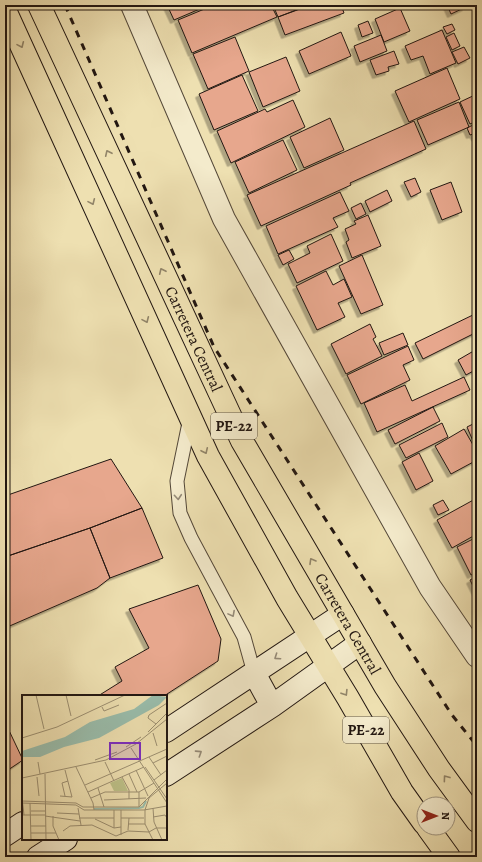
<svg xmlns="http://www.w3.org/2000/svg" width="482" height="862" viewBox="0 0 482 862" font-family="Alegreya,serif">
	<style>
		.building { fill: #e7a78d; stroke: #211611; filter: url(#shadow) }
		.lines { fill: none; stroke-linecap: round; stroke-linejoin: round }
		.lane-casing { stroke: #544839; stroke-width: 15 }
		.street-casing { stroke: #544839; stroke-width: 24 }
		.secondary-casing { stroke: #211611; stroke-width: 24 }
		.highway-casing { stroke: #211611; stroke-width: 24 }
		.lane { stroke: #f4ebcc; stroke-width: 13 }
		.street { stroke: #f4ebcc; stroke-width: 22 }
		.secondary { stroke: #f4ebcc; stroke-width: 22 }
		.highway { stroke: #eee0b1; stroke-width: 22 }
		.rail { stroke: #211611; stroke-width: 3; stroke-dasharray: 7 7; stroke-linecap: butt }
		.oneway { stroke: #928569 }
		.oneway2 { stroke: #958b78 }
		.labels { text-anchor: middle; stroke-width: 4; stroke-linejoin: round; paint-order: stroke }
		.shield { fill: #f4ebcc; stroke: #605649; stroke-width: 1 }
		.shield-label { font-size: 15px; font-weight: bold; fill: #211611 }
		.street-label { font-size: 16px; fill: #211611; stroke: #f4ebcc }
		.inset-river { fill: none; stroke: #99bdac; stroke-width: 2 }
		.inset-road { fill: none; stroke: #9c8f71; stroke-width: 1 }
		.view { fill: #7b2cbf; fill-opacity: 0.15; stroke: #7b2cbf; stroke-width: 2 }
		.inset-edge { fill: none; stroke: #211611; stroke-width: 2 }
	</style>
	<defs>
		<filter id="shadow"><feDropShadow dx="-3.5" dy="3.5" stdDeviation="0" flood-color="#0004"/></filter>
	</defs>
	<rect width="100%" height="100%" fill="#eee0b1"/>
	<filter id="stains"><feTurbulence type="fractalNoise" baseFrequency=".005" numOctaves="4"/><feColorMatrix values="0 0 0 0 .2 0 0 0 0 .09 0 0 0 0 .02 0 0 0 .5 -.17"/></filter>
	<radialGradient id="worn" r=".72"><stop offset=".6" stop-color="#630" stop-opacity="0"/><stop offset="1" stop-color="#630" stop-opacity=".3"/></radialGradient>
	<path class="building" d="M 167,5 L 209,5 L 174,20 Z
		M 214,5 L 271,5 L 277,17 L 192,53 L 178,20 Z
		M 273,5 L 309,5 L 278,17 Z
		M 311,5 L 341,5 L 344,13 L 285,35 L 278,17 Z
		M 447,5 L 465,5 L 466,7 L 451,14 Z
		M 400,8 L 410,31 L 384,42 L 375,19 Z
		M 368,21 L 373,33 L 362,37 L 358,25 Z
		M 452,24 L 455,30 L 447,34 L 443,27 Z
		M 442,30 L 456,63 L 430,74 L 423,56 L 411,60 L 405,46 Z
		M 341,32 L 351,56 L 309,74 L 299,51 Z
		M 454,33 L 460,46 L 452,50 L 446,37 Z
		M 381,35 L 387,51 L 360,62 L 354,46 Z
		M 235,37 L 249,71 L 208,89 L 193,54 Z
		M 464,47 L 470,58 L 458,64 L 452,52 Z
		M 394,51 L 399,64 L 388,67 L 389,71 L 376,75 L 370,60 Z
		M 286,57 L 300,91 L 263,107 L 249,72 Z
		M 447,68 L 460,99 L 409,122 L 395,91 Z
		M 242,75 L 258,111 L 214,130 L 199,94 Z
		M 477,94 L 477,121 L 470,124 L 460,102 Z
		M 293,100 L 305,127 L 231,163 L 217,131 L 265,109 L 267,112 Z
		M 459,102 L 469,127 L 428,145 L 417,120 Z
		M 330,118 L 344,150 L 304,168 L 290,137 Z
		M 414,121 L 426,149 L 350,183 L 351,185 L 261,226 L 247,195 Z
		M 477,123 L 477,138 L 476,138 L 473,134 L 470,135 L 467,128 Z
		M 283,140 L 297,170 L 249,193 L 235,162 Z
		M 415,178 L 421,192 L 411,197 L 404,182 Z
		M 451,182 L 462,212 L 442,220 L 430,190 Z
		M 387,190 L 392,201 L 370,212 L 365,201 Z
		M 340,192 L 349,211 L 333,218 L 338,227 L 278,254 L 266,226 Z
		M 361,203 L 366,214 L 356,219 L 351,208 Z
		M 368,215 L 381,246 L 352,258 L 346,242 L 349,240 L 345,229 L 356,224 L 354,221 Z
		M 331,234 L 343,261 L 297,283 L 288,264 L 310,253 L 307,246 Z
		M 289,250 L 294,259 L 283,265 L 278,255 Z
		M 362,255 L 383,305 L 361,314 L 339,266 Z
		M 326,271 L 333,285 L 344,279 L 352,297 L 338,303 L 345,317 L 317,330 L 296,286 Z
		M 477,313 L 477,332 L 423,359 L 415,343 Z
		M 370,324 L 376,337 L 373,339 L 382,356 L 346,374 L 331,344 Z
		M 403,333 L 408,345 L 384,355 L 379,343 Z
		M 408,346 L 414,360 L 403,365 L 410,380 L 361,404 L 347,375 Z
		M 477,349 L 477,369 L 466,375 L 458,360 Z
		M 464,377 L 470,390 L 377,432 L 364,403 L 405,385 L 412,401 Z
		M 433,407 L 440,421 L 395,444 L 388,430 Z
		M 477,422 L 477,438 L 473,441 L 467,427 Z
		M 442,423 L 448,437 L 406,458 L 399,445 Z
		M 464,429 L 477,452 L 477,460 L 451,474 L 435,446 Z
		M 419,453 L 433,481 L 416,490 L 402,462 Z
		M 111,459 L 142,508 L 90,528 L 5,557 L 5,496 Z
		M 477,498 L 477,534 L 452,548 L 437,520 Z
		M 443,500 L 449,510 L 438,515 L 433,505 Z
		M 142,508 L 163,558 L 110,578 L 90,528 Z
		M 90,528 L 110,578 L 97,588 L 5,628 L 5,557 Z
		M 477,537 L 477,572 L 471,575 L 457,547 Z
		M 477,576 L 477,594 L 470,580 Z
		M 198,585 L 221,639 L 218,661 L 164,696 L 98,696 L 122,681 L 115,667 L 149,648 L 129,609 Z
		M 5,722 L 23,760 L 5,772 Z"/>
	<g class="lines">
		<defs>
			<path id="lane" d="M 190,418 L 177,481 L 180,513 L 191,538 L 244,637 L 254,673"/>
			<path id="street" d="M 132,5 L 224,219 L 430,587 L 477,656"/>
			<path id="secondary" d="M 254,673 L 272,706
				M 166,731 L 343,614
				M 166,775 L 272,706 L 360,643
				M 5,835 L 23,823
				M 38,857 L 66,839"/>
			<g id="highway">
				<path id="s1" d="M 39,5 L 242,441 L 385,686 L 439,769 L 477,821"/>
				<path d="M 5,10 L 208,456 L 287,598 L 348,698 L 402,792 L 424,823"/>
				<path d="M 428,828 L 449,857"/>
			</g>
		</defs>
		<use href="#lane" class="lane-casing"/>
		<use href="#street" class="street-casing"/>
		<use href="#secondary" class="secondary-casing"/>
		<use href="#highway" class="highway-casing"/>
		<use href="#lane" class="lane"/>
		<use href="#street" class="street"/>
		<use href="#secondary" class="secondary"/>
		<use href="#highway" class="highway"/>
		<path class="rail" d="M 65,5 L 214,347 L 452,715 L 477,746"/>
	</g>
	<defs><path id="oneway-chevron" d="M-2-3.5L2.5 0L-2 3.5" fill="none" stroke-width="1.6" stroke-linecap="round" stroke-linejoin="round"/></defs>
	<g class="oneway">
		<use href="#oneway-chevron" transform="translate(21 45) rotate(66)"/>
		<use href="#oneway-chevron" transform="translate(108 153) rotate(-115)"/>
		<use href="#oneway-chevron" transform="translate(92 202) rotate(66)"/>
		<use href="#oneway-chevron" transform="translate(162 271) rotate(-115)"/>
		<use href="#oneway-chevron" transform="translate(146 320) rotate(66)"/>
		<use href="#oneway-chevron" transform="translate(205 451) rotate(65)"/>
		<use href="#oneway-chevron" transform="translate(312 561) rotate(-120)"/>
		<use href="#oneway-chevron" transform="translate(345 693) rotate(58)"/>
		<use href="#oneway-chevron" transform="translate(446 778) rotate(-126)"/>
	</g>
	<g class="oneway2">
		<use href="#oneway-chevron" transform="translate(178 497) rotate(85)"/>
		<use href="#oneway-chevron" transform="translate(232 614) rotate(62)"/>
		<use href="#oneway-chevron" transform="translate(277 657) rotate(146)"/>
		<use href="#oneway-chevron" transform="translate(199 753) rotate(-33)"/>
	</g>
	<g class="labels">
		<g class="shield">
			<rect x="211" y="413" width="46" height="26" rx="3"/>
			<rect x="343" y="717" width="46" height="26" rx="3"/>
		</g>
		<g class="shield-label">
			<text x="234" y="431">PE-22</text>
			<text x="366" y="735">PE-22</text>
		</g>
		<g class="street-label">
			<text dy="6" stroke="none"><textPath href="#s1" startOffset="368">Carretera Central</textPath></text>
			<text dy="6" stroke="none"><textPath href="#s1" startOffset="692">Carretera Central</textPath></text>
		</g>
	</g>
	<g transform="translate(22 695)">
		<rect width="145" height="145" fill="#eee0b1"/>
		<path d="M 100,83 L 106,96 L 92,96 L 88,88 Z" fill="#bdc188"/>
		<path d="M 131,0 L 145,2 L 137,10 L 77,43 L 42,52 L 18,62 L 0,62 L 0,56 L 43,42 L 68,27 L 112,14 Z" fill="#99bdac"/>
		<path class="inset-river" d="M 72,114 L 117,113 L 121,112 L 124,106"/>
		<path class="inset-road" d="M 14,0 L 22,34M 44,0 L 49,21M 80,12 L 82,16 L 97,10M 134,29 L 126,23 L 127,20 L 145,8M 126,37 L 145,18M 131,38 L 135,51M 0,43 L 35,32 L 103,0M 104,52 L 119,42M 109,53 L 145,108M 127,62 L 139,80M 73,65 L 95,57M 16,67 L 18,79M 83,67 L 92,86M 131,68 L 145,61M 54,72 L 71,108 L 72,115M 123,72 L 145,104M 114,75 L 126,101M 23,79 L 24,145M 107,79 L 115,97M 15,82 L 17,101M 100,82 L 107,95 L 107,104M 0,83 L 84,65 L 114,49 L 145,24M 132,85 L 145,75M 63,90 L 145,54M 76,93 L 82,112M 66,97 L 122,72M 117,97 L 117,112M 38,101 L 50,102 L 43,75M 43,101 L 40,88 L 46,86M 0,103 L 2,120M 69,103 L 83,97 L 117,97 L 132,88M 82,105 L 124,103M 0,106 L 54,108 L 61,112 L 117,112M 0,108 L 54,110 L 62,115 L 122,115 L 145,111M 8,108 L 9,145M 117,112 L 145,84M 56,113 L 59,130M 131,113 L 132,127 L 140,145M 92,115 L 92,133 L 99,132M 99,115 L 99,140M 9,116 L 23,116M 35,118 L 57,119M 0,120 L 23,120M 23,121 L 58,126M 31,121 L 31,131 L 37,145M 131,122 L 143,120 L 145,123M 57,123 L 92,123M 99,123 L 122,123M 73,124 L 92,133M 107,129 L 123,129M 9,131 L 24,131M 106,135 L 107,123M 41,136 L 48,131 L 70,130 L 94,141 L 106,136 L 127,137 L 134,133 L 145,133M 9,138 L 34,138M 131,145 L 123,129 L 123,115 L 127,103 L 145,88"/>
		<path class="view" d="M 88,48 L 118,48 L 118,64 L 88,64 Z"/>
		<rect width="145" height="145" class="inset-edge"/>
	</g>
	<rect width="482" height="862" fill="none" stroke="#eee0b1" stroke-width="20"/>
	<rect x="6" y="6" width="470" height="850" fill="none" stroke="#211611" stroke-width="2"/>
	<rect x="10" y="10" width="462" height="842" fill="none" stroke="#211611"/>
	<g transform="translate(436 816) rotate(90)"><circle r="19" fill="#f4ebcc" stroke="#a09681"/>
	<path d="M0-3L7 15L0 10L-7 15Z" fill="#8f2418"/>
	<text y="-6" font-size="11" font-weight="bold" text-anchor="middle" fill="#211611">N</text>
	</g>
	<rect width="100%" height="100%" filter="url(#stains)"/>
	<rect width="100%" height="100%" fill="url(#worn)"/>
</svg>
